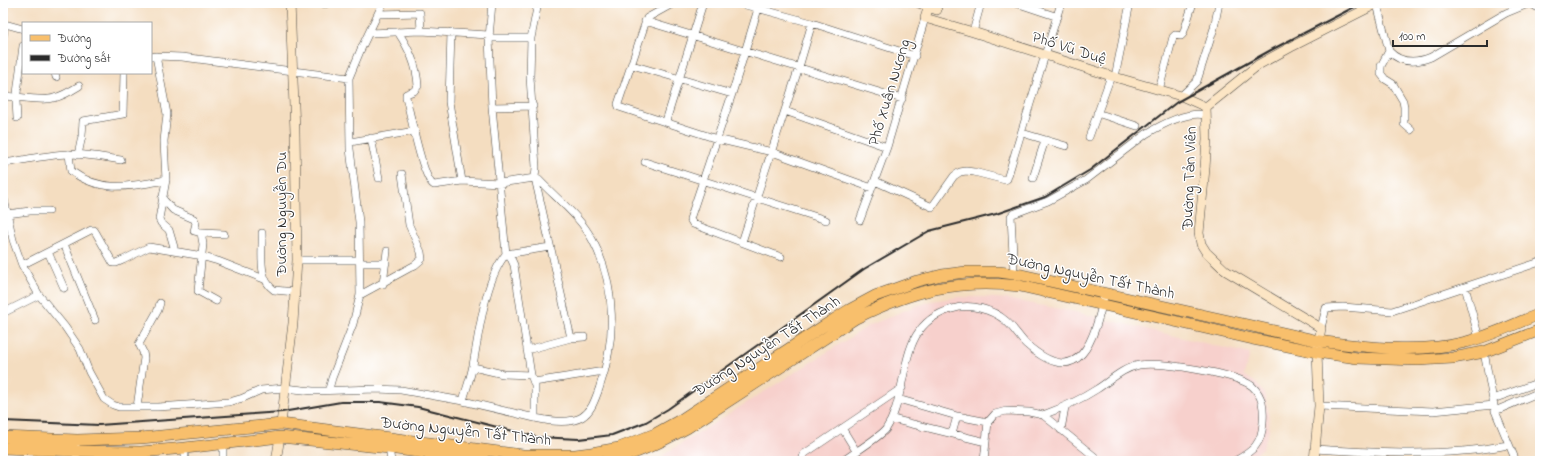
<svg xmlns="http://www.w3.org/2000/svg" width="1543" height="464" viewBox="0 0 1543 464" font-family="'Indie Flower',sans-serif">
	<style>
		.built { fill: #f7d0cc }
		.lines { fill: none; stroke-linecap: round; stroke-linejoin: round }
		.street-casing { stroke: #494641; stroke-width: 8 }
		.secondary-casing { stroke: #494641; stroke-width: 10 }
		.primary-casing { stroke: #494641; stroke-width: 12 }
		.street { stroke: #fff; stroke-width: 7 }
		.secondary { stroke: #fce5c4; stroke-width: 9 }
		.primary { stroke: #f8bf6c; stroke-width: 11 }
		.rail { stroke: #2b2b2b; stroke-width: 2 }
		.labels { text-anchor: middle; stroke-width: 3; stroke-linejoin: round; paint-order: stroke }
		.street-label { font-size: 16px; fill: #2b2b2b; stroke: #fff }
	</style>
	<rect width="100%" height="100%" fill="#fff"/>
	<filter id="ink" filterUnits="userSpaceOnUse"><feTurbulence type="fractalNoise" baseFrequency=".025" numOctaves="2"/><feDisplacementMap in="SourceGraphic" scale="8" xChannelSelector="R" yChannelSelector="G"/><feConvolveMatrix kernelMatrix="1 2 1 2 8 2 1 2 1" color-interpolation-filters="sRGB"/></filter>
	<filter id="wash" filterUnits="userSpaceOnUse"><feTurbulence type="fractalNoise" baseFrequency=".012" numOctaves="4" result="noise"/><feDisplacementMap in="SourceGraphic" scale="16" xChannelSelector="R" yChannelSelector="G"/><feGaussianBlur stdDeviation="0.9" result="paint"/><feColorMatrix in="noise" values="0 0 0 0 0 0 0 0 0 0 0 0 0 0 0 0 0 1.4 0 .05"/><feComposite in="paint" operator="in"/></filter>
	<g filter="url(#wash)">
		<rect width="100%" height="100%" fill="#f4ddc0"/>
		<path class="built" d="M 958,297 L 983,297 L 1007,299 L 1071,311 L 1250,354 L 1244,375 L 1256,383 L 1264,393 L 1268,408 L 1269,431 L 1262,449 L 1247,461 L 683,461 L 662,456 L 870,325 L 908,309 L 932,301 Z"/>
	</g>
	<g filter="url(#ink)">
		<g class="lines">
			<defs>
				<path id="street" d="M 325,3 L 325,4
					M 538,3 L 531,38 L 530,77 L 536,167 L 535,178 L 571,338 L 584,337
					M 674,3 L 647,18 L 618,104 L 619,107 L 717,139 L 772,152 L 872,188
					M 738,3 L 812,23 L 915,56
					M 1016,3 L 1058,17
					M 1530,3 L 1540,9
					M 1377,4 L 1389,51 C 1401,64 1416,63 1431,57 L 1506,13 L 1530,3
					M 758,9 L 732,94 L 690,219 L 693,224 L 781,257
					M 378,14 L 420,13 L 421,31
					M 645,21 L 902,99
					M 3,22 L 5,24 L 3,36
					M 5,24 L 23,29
					M 398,32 C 409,49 417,65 418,86 L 414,91 L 406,94 L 406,97 C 410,112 423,181 434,185 L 462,181 L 449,102 L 451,32
					M 973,32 L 981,3
					M 369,33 L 421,31 L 489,35
					M 489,38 L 531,38
					M 1389,51 L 1381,66 L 1381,74 L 1385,79 L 1393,84 L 1403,101 L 1404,107 L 1404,124 L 1411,130
					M 156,56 L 167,114 L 164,141 L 166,180 L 159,219 L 161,223 L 169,230 L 174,247
					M 151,57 L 156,56 L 182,57 L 349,78
					M 632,65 L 732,94
					M 55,73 L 56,77
					M 1115,77 L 1130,3
					M 1159,90 L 1173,37 L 1175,35 L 1181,36 L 1183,34 L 1193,3
					M 3,96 C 17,96 41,102 54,98 C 63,96 71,91 79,86
					M 1181,96 L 1197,81 L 1214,28 L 1219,3
					M 492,107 L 533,106
					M 785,111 L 887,147
					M 1097,113 L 1137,126
					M 17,118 L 16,101 L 23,46
					M 666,121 L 703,3
					M 1022,133 L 1066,146
					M 1089,137 L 1111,76
					M 371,138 L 379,178
					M 350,142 L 415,131
					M 69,154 L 71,171 C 102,194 132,186 166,180
					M 78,155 L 82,136 L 83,121 L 123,114 L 124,73
					M 645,162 L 826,220
					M 3,163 C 25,160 46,155 68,154 C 85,154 103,157 121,160
					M 1033,178 L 1045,140
					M 462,181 L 500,183 L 535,178 L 539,180 C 558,200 581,217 593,241 C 617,287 616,341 599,389 C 595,399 592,411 582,417 C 570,424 548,421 535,418
					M 875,181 L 932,207 L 954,176 L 960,172 L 966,171 L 974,172 L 1005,180 L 1007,179 L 1061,3
					M 3,194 L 13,240 L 22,265 L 39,295 L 65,327 L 80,349 L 89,372 L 104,399 L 113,405 L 119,407 L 158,407 L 229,402 L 243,398 L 261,390 L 284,388 L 313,391 L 376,389 L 401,390 L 463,401 L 535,418 L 535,386 L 531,375 L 514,265 L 509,254
					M 162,198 L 173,210 L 194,219 L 196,223 L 194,231 L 201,233 L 203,244 L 198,291 L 216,301
					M 7,214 L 30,211 L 49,211
					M 860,220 L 887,147 L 925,18
					M 201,233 L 224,234
					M 262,233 C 263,252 257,278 274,290 L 295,292
					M 742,242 L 799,67 L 812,23
					M 64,244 L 95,320
					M 48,252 L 64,288
					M 506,254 L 550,247
					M 297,260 L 360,260
					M 360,263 L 386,263
					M 22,265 L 91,230 L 94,230 L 96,233 L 113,263 L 116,263 L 123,260 L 149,247 L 197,255 L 218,261 L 264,279
					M 1014,274 L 1011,216 L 1013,214 L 1048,201 L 1086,180 L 1146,134 C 1161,125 1188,111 1205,115
					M 383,284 L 387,251
					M 1465,287 L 1479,338
					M 360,295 L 415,265 L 422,259 L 421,252 L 409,225 L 402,174
					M 3,313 L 39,295
					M 1321,328 L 1326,308 L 1343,307 L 1392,311 L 1540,262
					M 527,350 L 571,338
					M 1484,352 L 1495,411 L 1516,461
					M 473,367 L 503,374 L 531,375
					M 534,382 L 604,371
					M 329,389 L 332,378 L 353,324 L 360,295 L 359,222 L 350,149 L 349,78 L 361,49 L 383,3
					M 898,399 L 957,416 L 988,422
					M 1493,399 L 1540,382
					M 463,401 C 466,389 471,377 473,365 C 479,333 485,279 506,254 L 492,107 L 489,38 L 492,3
					M 1319,406 L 1433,411 L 1494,405
					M 137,407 L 144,358 L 143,352 L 139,344 L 158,310 L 160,303
					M 1495,411 L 1540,392
					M 1043,415 C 1062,408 1080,400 1097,389 C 1111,380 1123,368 1139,365 C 1161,362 1235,373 1252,386 C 1263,396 1264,409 1263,422 C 1262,444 1253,451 1235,461
					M 892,419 L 986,442
					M 842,428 L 856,451
					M 1061,430 L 1065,407
					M 952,434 L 957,416
					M 223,443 L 223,461
					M 389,448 L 391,461
					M 1315,449 C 1379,453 1445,457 1508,445
					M 1364,452 L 1368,461
					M 76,461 L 77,448
					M 141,461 L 141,452
					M 185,461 L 185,448
					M 802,461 L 804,454 L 902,388
					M 843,461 C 852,454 880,437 886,429 C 890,423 893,416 895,410 C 909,370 902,323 952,309 C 970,303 992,309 1006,321 C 1014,328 1019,337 1026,344 C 1081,392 1094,339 1105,293
					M 984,461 L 988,422 L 995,414 L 1006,411 L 1029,412 L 1043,415 L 1100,461"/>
				<path id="secondary" d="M 919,3 L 937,10
					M 930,3 L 925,18 L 973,32 L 1111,76 L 1181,96 L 1206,107
					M 281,424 L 293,323 L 297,260 L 295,132 L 290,3
					M 276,461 L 280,437
					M 1314,461 L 1319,406 L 1317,352 L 1321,328 L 1226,271 L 1206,252 L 1201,244 L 1199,233 L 1205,168 L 1207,139 L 1206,107 L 1258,65 L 1291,47 L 1378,3"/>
				<path id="primary" d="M 3,437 L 77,440 L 141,438 L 281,424 L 523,455 L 575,455 L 591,453 L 619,448 L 655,434 L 682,419 L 819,329 L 849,310 L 875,296 L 917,281 L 942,275 L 966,272 L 999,272 L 1022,275 L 1319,341 C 1367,347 1418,354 1466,342 C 1491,336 1516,323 1540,314
					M 3,448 L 77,451 L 141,452 L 185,448 L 280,437 L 389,448 L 485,461
					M 606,461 C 635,455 661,442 687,428 L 856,318 C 913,290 957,279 1020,286 L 1253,339 L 1317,352 L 1357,358 L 1418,360 L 1453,358 L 1484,352 L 1540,330"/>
			</defs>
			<use href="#street" class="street-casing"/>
			<use href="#secondary" class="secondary-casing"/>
			<use href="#primary" class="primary-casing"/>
			<use href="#street" class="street"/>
			<use href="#secondary" class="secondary"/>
			<use href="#primary" class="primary"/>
			<path class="rail" d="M 3,421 L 99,425 L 282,412 L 341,402 L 380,402 L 418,407 L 537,437 L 579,439 L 612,435 L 646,422 L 668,409 L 864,269 L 929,231 L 996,214 L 1045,197 L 1090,170 L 1177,102 L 1271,50 L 1362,3"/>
		</g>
	</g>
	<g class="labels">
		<g class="street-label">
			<text transform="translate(1070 47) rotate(18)" y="6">Phố Vũ Duệ</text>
			<text transform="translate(888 92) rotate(-73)" y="6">Phố Xuân Nương</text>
			<text transform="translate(1188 178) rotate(-88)" y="6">Đường Tản Viên</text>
			<text transform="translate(280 214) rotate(-90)" y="6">Đường Nguyễn Du</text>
			<text transform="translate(1091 275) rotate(12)" y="6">Đường Nguyễn Tất Thành</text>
			<text transform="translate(766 345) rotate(-33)" y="6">Đường Nguyễn Tất Thành</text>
			<text transform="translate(466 430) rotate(6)" y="6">Đường Nguyễn Tất Thành</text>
		</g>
	</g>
	<rect width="1543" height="464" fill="none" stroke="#fff" stroke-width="16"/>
	<rect x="22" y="22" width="130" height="52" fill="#ffffff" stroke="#aaaaaa"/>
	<rect x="30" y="35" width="20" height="6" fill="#f8bf6c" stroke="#aaaaaa"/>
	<text x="58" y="42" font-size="12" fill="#2b2b2b">Đường</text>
	<rect x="30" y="55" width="20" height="6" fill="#2b2b2b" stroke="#aaaaaa"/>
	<text x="58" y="62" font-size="12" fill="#2b2b2b">Đường sắt</text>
	<path d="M1393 40v6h94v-6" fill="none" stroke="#2b2b2b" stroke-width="2"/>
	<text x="1399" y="40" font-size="12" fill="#2b2b2b" stroke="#ffffff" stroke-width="3" paint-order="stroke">100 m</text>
</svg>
